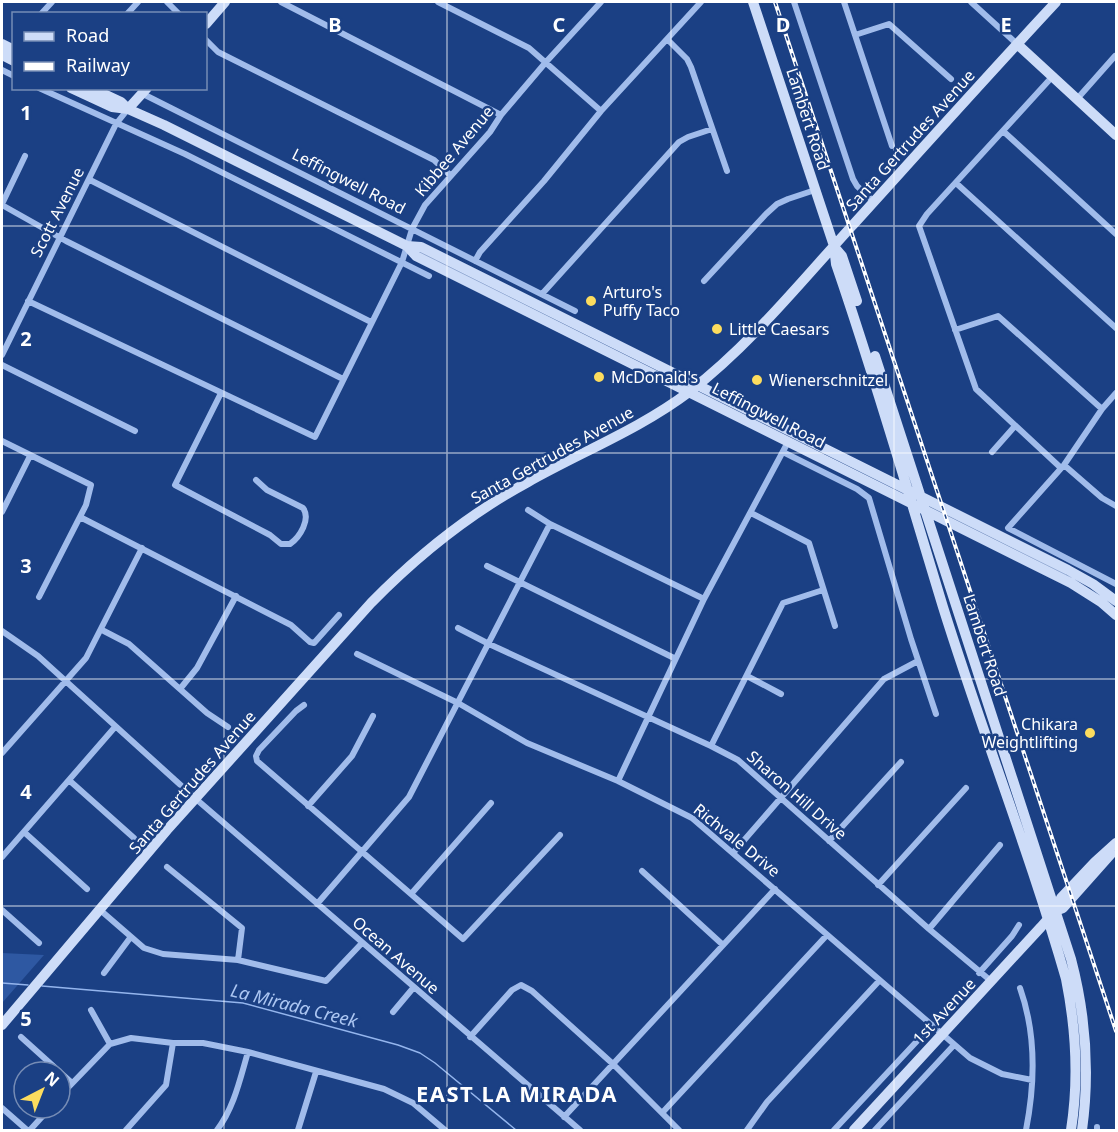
<svg xmlns="http://www.w3.org/2000/svg" width="1118" height="1132" viewBox="0 0 1118 1132" font-family="'Noto Sans',sans-serif">
	<style>
		.green { fill: #2e58a2 }
		.lines { fill: none; stroke-linecap: round; stroke-linejoin: round }
		.stream { stroke: #94b5ed; stroke-width: 1.5 }
		.street { stroke: #a1bceb; stroke-width: 6 }
		.secondary { stroke: #cddcf8; stroke-width: 10 }
		.rail-casing { stroke: #fff; stroke-width: 4 }
		.rail { stroke: #1b4084; stroke-width: 1.5; stroke-dasharray: 4.5; stroke-linecap: butt }
		.grid { fill: none; stroke: #fff; stroke-width: 1.5; stroke-opacity: 0.55 }
		.poi-dot { fill: #fcdc5e; stroke: #1b4084; stroke-width: 2 }
		.labels { text-anchor: middle; stroke-width: 5; stroke-linejoin: round; paint-order: stroke }
		.street-label { font-size: 16px; fill: #fff; stroke: #1b4084 }
		.poi-label { font-size: 16px; fill: #fff; stroke: #1b4084; text-anchor: start }
		.water-label { font-size: 18px; font-style: italic; fill: #acc6f2; stroke: #1b4084 }
		.district-label { font-size: 22px; font-weight: bold; letter-spacing: 1.5px; fill: #fff; stroke: #1b4084 }
		.grid-label { font-size: 20px; text-anchor: middle; font-weight: bold; fill: #fff; stroke: #1b4084; stroke-width: 5; stroke-linejoin: round; paint-order: stroke }
	</style>
	<rect width="100%" height="100%" fill="#1b4084"/>
	<path class="green" d="M 2,953 L 44,955 L 2,1003 Z"/>
	<g class="lines">
		<path class="stream" d="M 2,983 L 28,985
			M 42,986 L 243,1003 L 398,1045 L 420,1053 L 435,1063 L 516,1130"/>
		<path class="street" d="M 167,2 L 179,14
			M 281,2 L 501,115
			M 438,2 L 529,48 L 601,111
			M 794,2 L 853,179 L 857,186 L 874,202
			M 844,2 L 892,146
			M 971,2 L 1017,44
			M 41,14 L 52,2
			M 127,14 L 138,2
			M 855,35 L 889,24 L 951,79
			M 667,39 L 687,59 L 691,67 L 727,171
			M 206,40 L 218,52 L 434,160 L 450,175
			M 2,70 L 14,76
			M 1052,77 L 927,214 L 919,226 L 976,389 L 1061,468
			M 39,88 L 185,154 L 429,276
			M 143,94 L 575,311
			M 1077,99 L 1115,56
			M 1003,131 L 1116,234
			M 90,180 L 371,322
			M 956,183 L 1116,328
			M 2,204 L 25,156
			M 2,205 L 66,241 L 343,379
			M 475,261 L 480,252 L 544,181 L 601,111 L 701,2
			M 704,281 L 766,214 L 777,204 L 788,199 L 815,190
			M 542,294 L 679,142 L 688,137 L 712,129
			M 28,301 L 315,437 L 402,262 L 412,229 L 425,205 L 490,132 L 501,115 L 546,62 L 601,2
			M 955,330 L 998,316 L 1102,409
			M 2,355 L 116,124 L 128,109
			M 2,365 L 135,431
			M 221,393 L 175,485 L 270,535 L 281,544 L 290,544 C 300,537 311,519 303,508 L 267,490 L 256,480
			M 1116,393 L 1102,409 L 1064,465 L 1008,528 L 1116,584
			M 2,441 L 91,485 L 86,505 L 39,597
			M 783,452 L 857,489 L 869,498 L 911,639 L 936,714
			M 992,452 L 1015,426
			M 1064,465 L 1102,498 L 1116,506
			M 528,510 L 550,524 L 704,599
			M 2,512 L 30,456
			M 751,513 L 809,543 L 835,626
			M 80,517 L 291,625 L 310,642 L 314,643 L 339,615
			M 487,566 L 674,658
			M 458,628 L 489,644 L 711,746 L 738,760 L 929,929 L 991,981
			M 102,630 L 129,644 L 207,713 L 228,727
			M 2,631 L 38,656 L 196,799 L 580,1130
			M 357,654 L 458,703 L 527,743 L 618,781 L 692,818 L 970,1058 L 1002,1074 L 1032,1080
			M 747,676 L 781,694
			M 180,689 L 197,668 L 236,596
			M 304,705 L 296,711 L 259,750 L 256,756 L 257,761 L 463,939 L 560,835
			M 711,746 L 783,603 L 823,590
			M 2,753 L 86,658 L 142,548
			M 70,781 L 134,838
			M 618,781 L 704,599 L 788,442
			M 308,806 L 352,756 L 373,716
			M 24,832 L 87,889
			M 829,841 L 901,762
			M 733,853 L 884,679 L 918,661
			M 2,857 L 115,727
			M 167,867 L 242,928 L 238,960
			M 642,871 L 723,945
			M 878,885 L 966,788
			M 411,894 L 491,803
			M 317,904 L 409,797 L 550,524
			M 99,909 L 144,948 L 163,954 L 238,960 L 326,981 L 362,943
			M 2,910 L 39,943
			M 929,929 L 1000,845
			M 104,973 L 130,938
			M 979,973 L 1012,936 L 1019,925
			M 1020,988 C 1036,1033 1035,1084 1026,1130
			M 91,1010 L 110,1044
			M 393,1012 L 414,987
			M 21,1037 L 72,1083
			M 470,1037 L 512,990 L 521,985 L 532,991 L 613,1064 L 679,1130
			M 110,1044 L 131,1038 L 173,1043 L 203,1043 L 248,1052 L 384,1089 L 413,1103 L 445,1130
			M 60,1096 L 110,1044
			M 2,1108 L 27,1130
			M 662,1113 L 827,935
			M 564,1117 L 775,889
			M 30,1130 L 50,1108
			M 126,1130 L 166,1085 L 173,1043
			M 217,1130 C 234,1108 240,1079 248,1052
			M 298,1130 L 316,1072
			M 747,1130 L 767,1102 L 879,981
			M 834,1130 L 932,1025
			M 875,1130 L 954,1045
			M 1097,1130 L 1097,1127"/>
		<path class="secondary" d="M 753,2 L 834,246 L 836,264 C 875,377 908,492 943,607 C 982,732 1030,853 1066,979 C 1076,1029 1079,1079 1071,1130
			M 206,24 L 225,2
			M 2,44 L 14,50
			M 1017,44 L 1116,135
			M 2,55 L 14,61
			M 71,88 L 112,107 L 128,109 L 164,125 L 407,246 L 416,256 L 1071,583 L 1101,602 L 1116,615
			M 91,88 L 121,102 L 128,109
			M 128,109 L 147,88
			M 407,246 L 421,247 L 1068,570 L 1093,584 L 1116,601
			M 836,249 L 842,256 L 857,301
			M 875,356 L 1071,959 C 1086,1016 1090,1072 1082,1130
			M 1055,911 L 1063,908 L 1111,854
			M 2,1025 L 167,830 L 371,603 C 418,555 469,514 528,482 C 581,452 640,429 689,392 C 750,345 799,284 851,227 C 919,152 987,76 1056,2
			M 854,1130 L 1041,927 L 1055,911 L 1061,898 L 1095,862 L 1116,843"/>
		<defs>
			<path id="rail" d="M 775,2 L 1116,1031"/>
		</defs>
		<use href="#rail" class="rail-casing"/>
		<use href="#rail" class="rail"/>
	</g>
	<path class="grid" d="M 224,2 L 224,1130M 447,2 L 447,1130M 671,2 L 671,1130M 894,2 L 894,1130M 2,226 L 1116,226M 2,453 L 1116,453M 2,679 L 1116,679M 2,906 L 1116,906"/>
	<g class="poi-dot">
		<circle cx="591" cy="301" r="6"/>
		<circle cx="717" cy="329" r="6"/>
		<circle cx="599" cy="377" r="6"/>
		<circle cx="757" cy="380" r="6"/>
		<circle cx="1090" cy="733" r="6"/>
	</g>
	<g class="labels">
		<g class="street-label">
			<text transform="translate(808 119) rotate(72)" y="6">Lambert Road</text>
			<text transform="translate(910 140) rotate(-48)" y="6">Santa Gertrudes Avenue</text>
			<text transform="translate(454 151) rotate(-50)" y="6">Kibbee Avenue</text>
			<text transform="translate(349 181) rotate(27)" y="6">Leffingwell Road</text>
			<text transform="translate(57 212) rotate(-63)" y="6">Scott Avenue</text>
			<text transform="translate(769 415) rotate(27)" y="6">Leffingwell Road</text>
			<text transform="translate(552 455) rotate(-29)" y="6">Santa Gertrudes Avenue</text>
			<text transform="translate(985 645) rotate(72)" y="6">Lambert Road</text>
			<text transform="translate(192 782) rotate(-49)" y="6">Santa Gertrudes Avenue</text>
			<text transform="translate(797 795) rotate(41)" y="6">Sharon Hill Drive</text>
			<text transform="translate(737 840) rotate(39)" y="6">Richvale Drive</text>
			<text transform="translate(396 955) rotate(41)" y="6">Ocean Avenue</text>
			<text transform="translate(944 1011) rotate(-47)" y="6">1st Avenue</text>
		</g>
		<g class="poi-label">
			<text x="603" y="298">Arturo's<tspan x="603" dy="18">Puffy Taco</tspan></text>
			<text x="729" y="335">Little Caesars</text>
			<text x="611" y="383">McDonald's</text>
			<text x="769" y="386">Wienerschnitzel</text>
			<text x="1078" y="730" text-anchor="end">Chikara<tspan x="1078" dy="18">Weightlifting</tspan></text>
		</g>
		<g class="water-label">
			<text transform="translate(294 1006) rotate(14)" y="6">La Mirada Creek</text>
		</g>
		<g class="district-label">
			<text x="517" y="1102">EAST LA MIRADA</text>
		</g>
	</g>
	<g class="grid-label">
		<text x="335" y="32">B</text>
		<text x="559" y="32">C</text>
		<text x="783" y="32">D</text>
		<text x="1006" y="32">E</text>
		<text x="26" y="120">1</text>
		<text x="26" y="346">2</text>
		<text x="26" y="573">3</text>
		<text x="26" y="799">4</text>
		<text x="26" y="1026">5</text>
	</g>
	<rect width="1118" height="1132" fill="none" stroke="#ffffff" stroke-width="6"/>
	<rect x="12" y="12" width="195" height="78" fill="#1b4084" stroke="#768cb5" stroke-width="1.5"/>
	<rect x="24" y="32" width="30" height="9" fill="#cddcf8" stroke="#768cb5" stroke-width="1.5"/>
	<text x="66" y="42" font-size="18" fill="#ffffff">Road</text>
	<rect x="24" y="62" width="30" height="9" fill="#ffffff" stroke="#768cb5" stroke-width="1.5"/>
	<text x="66" y="72" font-size="18" fill="#ffffff">Railway</text>
	<g transform="translate(42 1090) rotate(42)"><circle r="28" fill="#1b4084" stroke="#768cb5" stroke-width="1.5"/>
	<path d="M0-4.5L10 22L0 15L-10 22Z" fill="#fcdc5e"/>
	<text y="-9" font-size="16" font-weight="bold" text-anchor="middle" fill="#ffffff">N</text>
	</g>
</svg>
